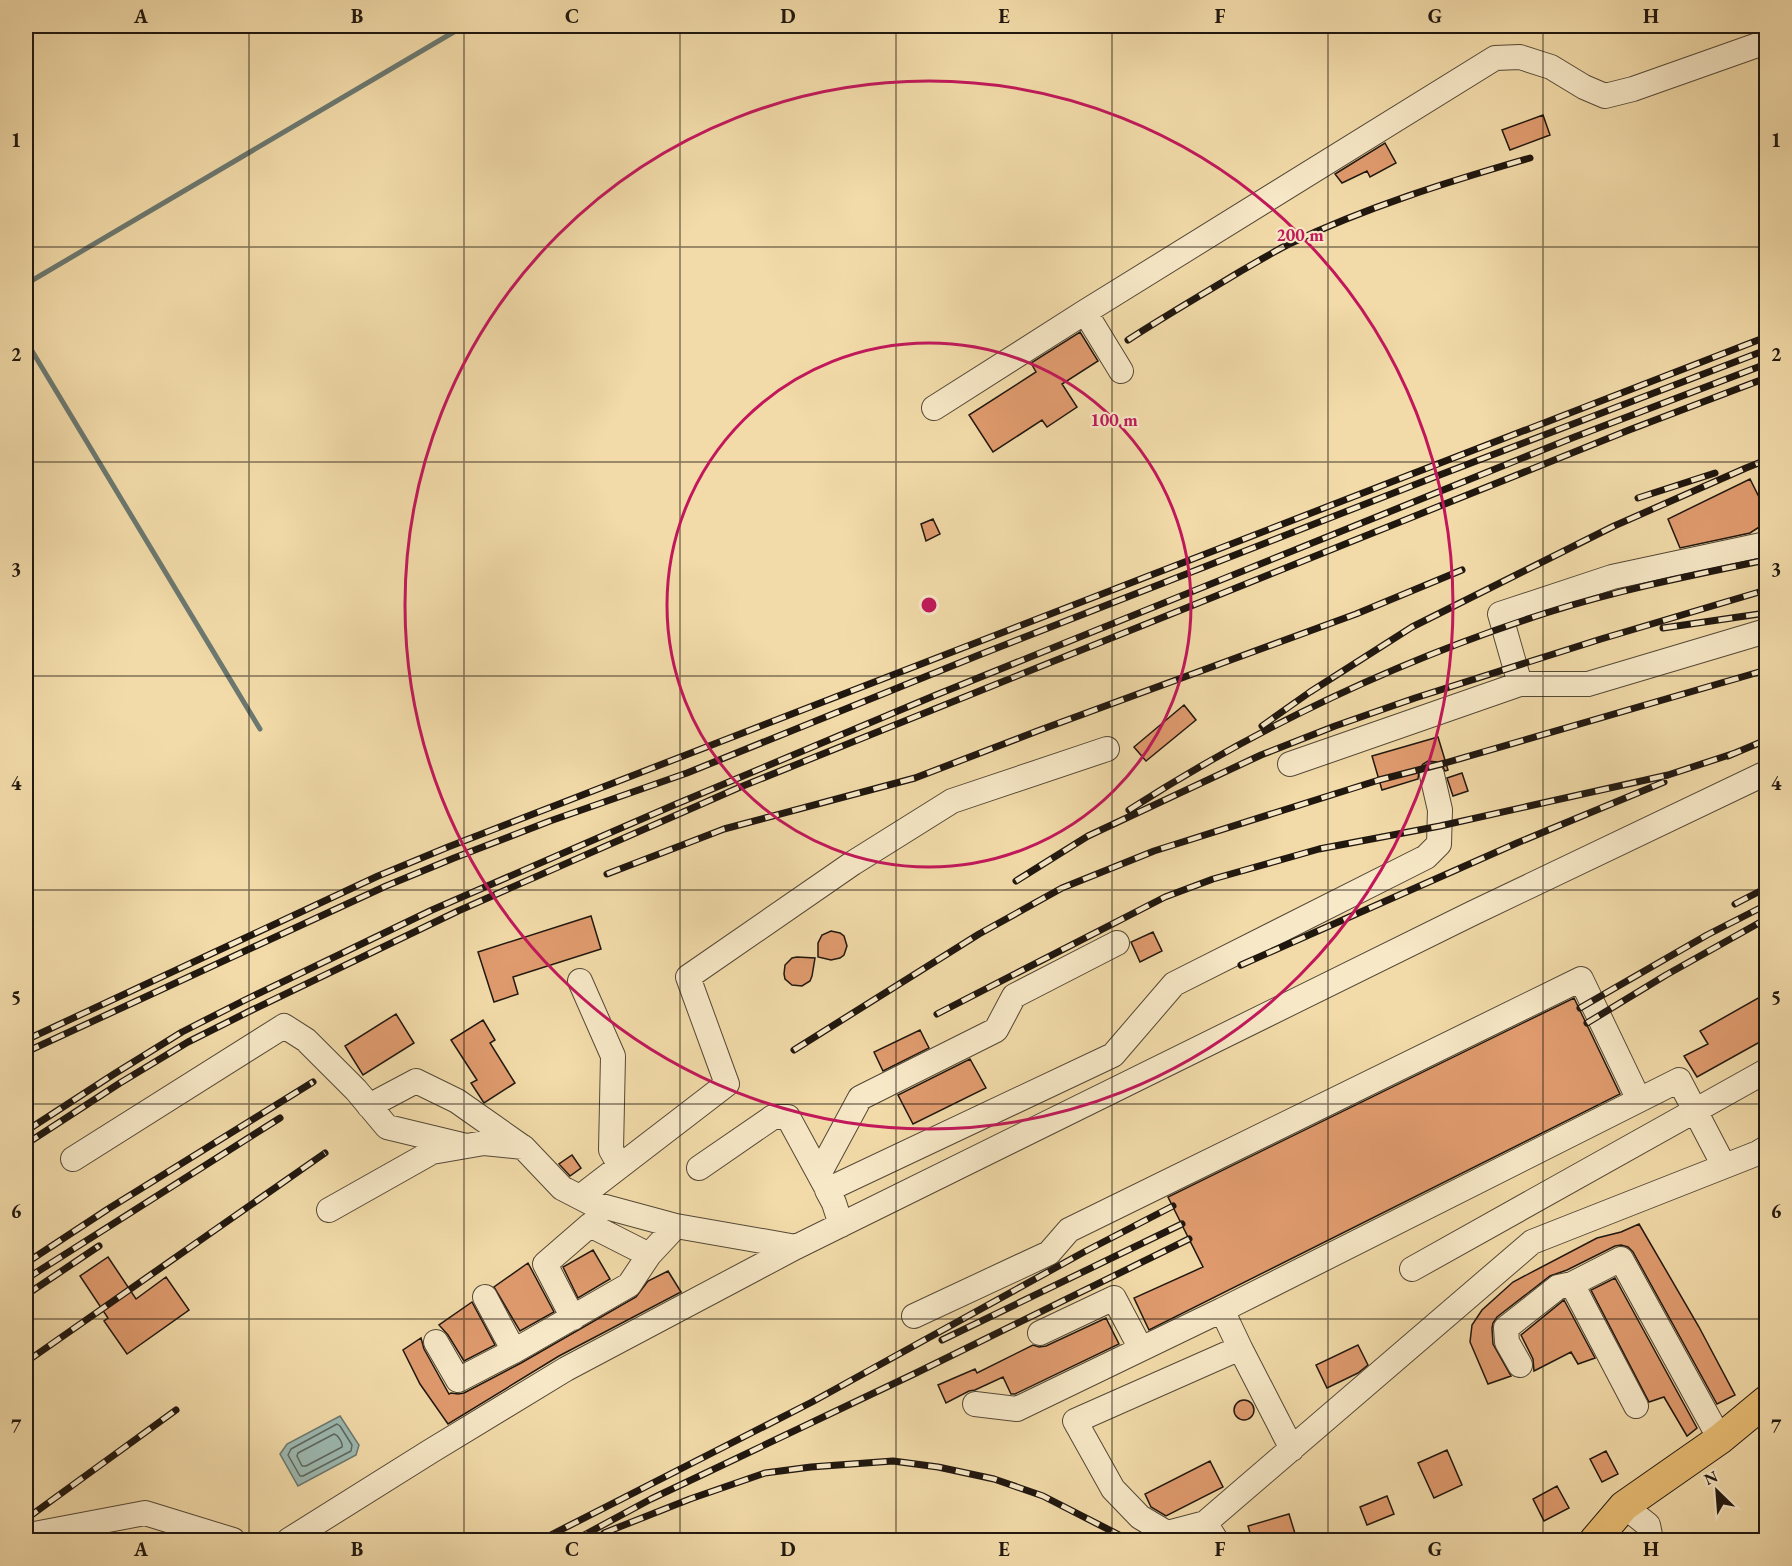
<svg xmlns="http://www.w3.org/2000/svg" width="1792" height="1566" viewBox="0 0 1792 1566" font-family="'EB Garamond',serif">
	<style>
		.water { fill: #9db9b1; stroke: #6b7870; stroke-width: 1.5 }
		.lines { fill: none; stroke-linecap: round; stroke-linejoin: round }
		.shore { stroke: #5e6860; stroke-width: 1.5 }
		.stream { stroke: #6b7870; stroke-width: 5 }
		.building { fill: #e09b6e; stroke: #20170f; stroke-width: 1.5 }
		.minor-casing { stroke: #544836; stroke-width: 26 }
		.major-casing { stroke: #20170f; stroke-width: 32 }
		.minor { stroke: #f7e8c7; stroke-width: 24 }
		.major { stroke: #e9be74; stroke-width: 30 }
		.rail-casing { stroke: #20170f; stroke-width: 7 }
		.rail { stroke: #f7e8c7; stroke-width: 4.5; stroke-dasharray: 14; stroke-linecap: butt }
		.grid { fill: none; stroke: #20170f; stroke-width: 1.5; stroke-opacity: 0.55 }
		.ring { fill: none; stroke: #c2185b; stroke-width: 3 }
		.centre { fill: #c2185b; stroke: #f7e8c7; stroke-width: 3 }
		.ring-label { font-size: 18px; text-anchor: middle; font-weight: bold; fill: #c2185b; stroke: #f7e8c7; stroke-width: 4.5; stroke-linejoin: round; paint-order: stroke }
		.neatline { fill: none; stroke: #20170f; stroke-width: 2 }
		.grid-label { font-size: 20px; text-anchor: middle; font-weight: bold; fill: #20170f }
	</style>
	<rect width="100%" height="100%" fill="#f2dba9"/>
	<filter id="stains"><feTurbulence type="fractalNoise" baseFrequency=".00333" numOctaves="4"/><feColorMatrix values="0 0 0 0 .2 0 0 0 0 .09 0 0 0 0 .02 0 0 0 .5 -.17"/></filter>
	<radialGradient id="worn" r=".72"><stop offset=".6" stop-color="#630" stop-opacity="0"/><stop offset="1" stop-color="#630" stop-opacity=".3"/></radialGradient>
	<path class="water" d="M 340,1416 L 359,1445 L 356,1455 L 298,1486 L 280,1454 L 287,1444 Z"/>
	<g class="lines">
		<path class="shore" d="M 337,1424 L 340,1426 L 352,1445 L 351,1451 L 303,1476 L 300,1476 L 288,1455 L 291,1449 Z
			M 334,1434 C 338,1435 343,1443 342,1447 L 306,1466 L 302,1466 L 297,1456 L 298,1453 Z"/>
		<path class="stream" d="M 26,284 L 464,26
			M 26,341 L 260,729"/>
	</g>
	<path class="building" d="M 1543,115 L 1550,135 L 1510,150 L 1502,130 Z
		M 1385,143 L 1396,163 L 1370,177 L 1367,171 L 1342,183 L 1335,174 Z
		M 1080,332 L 1098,361 L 1062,384 L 1077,407 L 1047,427 L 1042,420 L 993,452 L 969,415 L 1036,372 L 1031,363 Z
		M 1750,479 L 1767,513 L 1767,522 L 1750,533 L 1680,548 L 1668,519 Z
		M 933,519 L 940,534 L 926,541 L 921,524 Z
		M 1184,705 L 1196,720 L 1146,761 L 1134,747 Z
		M 1438,737 L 1448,770 L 1445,771 L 1442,765 L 1437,762 L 1428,761 L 1423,764 L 1419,770 L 1418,779 L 1382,790 L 1372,756 Z
		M 1462,773 L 1468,791 L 1453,796 L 1447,778 Z
		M 591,916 L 601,949 L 513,977 L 518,994 L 494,1002 L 478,952 Z
		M 831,931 L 840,933 L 844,936 L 847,946 L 844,955 L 840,958 L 831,960 L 818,957 L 818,943 L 822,935 Z
		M 1153,932 L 1162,951 L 1140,962 L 1131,942 Z
		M 797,957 L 815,958 L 812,976 L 810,981 L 802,986 L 792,985 L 785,979 L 784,974 L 785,965 L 792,958 Z
		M 1767,993 L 1767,1038 L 1697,1077 L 1684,1056 L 1708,1044 L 1700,1031 Z
		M 1574,998 L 1620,1094 L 1149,1330 L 1134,1298 L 1203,1267 L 1168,1197 Z
		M 396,1014 L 414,1043 L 363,1075 L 345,1046 Z
		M 483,1020 L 495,1040 L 490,1043 L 515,1083 L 484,1103 L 471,1083 L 477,1080 L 451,1040 Z
		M 920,1030 L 929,1048 L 883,1071 L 874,1052 Z
		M 970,1059 L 986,1088 L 913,1124 L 898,1095 Z
		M 572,1155 L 581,1168 L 570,1176 L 559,1164 Z
		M 1639,1224 L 1699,1327 L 1735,1395 L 1717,1404 L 1633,1252 L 1628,1247 L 1621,1245 L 1615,1246 L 1567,1270 L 1550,1276 L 1497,1317 L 1493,1323 L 1492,1328 L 1493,1344 L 1511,1376 L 1488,1384 L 1470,1342 L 1472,1325 L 1482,1310 L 1513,1282 L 1597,1238 L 1621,1232 Z
		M 593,1250 L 610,1279 L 578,1298 L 563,1267 Z
		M 108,1257 L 136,1299 L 166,1277 L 189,1310 L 127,1354 L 104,1321 L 108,1318 L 80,1276 Z
		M 528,1263 L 554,1312 L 520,1331 L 494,1287 Z
		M 668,1271 L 681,1292 L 559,1356 L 448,1424 L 420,1384 L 403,1350 L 421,1338 L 424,1349 L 449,1394 L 451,1393 L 458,1394 L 464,1393 L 521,1363 L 636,1297 L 648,1281 Z
		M 1615,1278 L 1697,1428 L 1687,1436 L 1664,1397 L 1649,1402 L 1591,1290 Z
		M 1564,1300 L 1595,1358 L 1578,1364 L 1571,1352 L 1534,1371 L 1533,1359 L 1521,1335 Z
		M 472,1302 L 495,1345 L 464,1361 L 448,1335 L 439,1325 Z
		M 1106,1318 L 1119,1344 L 1015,1394 L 1011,1394 L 1003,1377 L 975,1390 L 969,1391 L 946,1403 L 938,1385 L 975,1369 L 977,1373 L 1033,1345 L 1039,1347 L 1046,1346 Z
		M 1358,1345 L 1368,1365 L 1358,1373 L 1327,1388 L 1316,1365 Z
		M1234 1410a10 10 0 1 1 20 0a10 10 0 1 1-20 0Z
		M 1447,1450 L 1462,1485 L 1434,1498 L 1418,1463 Z
		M 1606,1451 L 1618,1474 L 1602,1482 L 1590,1459 Z
		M 1210,1461 L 1223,1487 L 1166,1516 L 1151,1507 L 1145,1494 Z
		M 1557,1486 L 1569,1508 L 1544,1521 L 1533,1499 Z
		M 1387,1496 L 1394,1514 L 1367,1525 L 1360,1507 Z
		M 1289,1514 L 1297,1540 L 1252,1540 L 1248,1526 Z"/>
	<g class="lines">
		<defs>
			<path id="minor" d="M 1085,312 L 1121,371
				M 934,408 L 1085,312 L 1495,58 L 1520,57 L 1551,67 L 1584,87 L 1605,96 L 1633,89 L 1766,42
				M 1520,684 L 1500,614 L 1612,577 L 1766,544
				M 1290,764 L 1520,684 L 1588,684 L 1766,631
				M 580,981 L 613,1056 L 611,1150 L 620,1166
				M 369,1106 L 416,1081 L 457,1101 L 521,1146
				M 73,1159 L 284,1026 L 306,1040 L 356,1090 L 387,1127 L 466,1146
				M 699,1168 L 773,1117 L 788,1117 L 825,1185
				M 819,1174 L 860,1098 L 996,1030 L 1014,996 L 1117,943
				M 580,1197 L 727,1084 L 688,977 L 853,863 L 952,801 L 1107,749
				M 329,1210 L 432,1152 L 484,1143 L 523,1147 L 562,1188 L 591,1203 L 676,1226
				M 841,1225 L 834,1203 L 827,1190 L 1113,1055 L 1174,984 L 1426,857 L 1439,844 L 1440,810 L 1432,775
				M 1412,1269 L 1766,1071
				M 1572,1284 L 1636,1406
				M 485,1297 L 514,1351
				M 914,1316 L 1049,1253 L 1069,1230 L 1581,979 L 1639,1100
				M 573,1318 L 545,1264 L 590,1225 L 649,1255
				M 1040,1333 L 1114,1298 L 1141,1349
				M 436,1342 L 458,1380 L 514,1351 L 629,1285 L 649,1255 L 676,1226 L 796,1247 L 1473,913 L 1766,773
				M 1240,1348 L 1222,1310 L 1679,1080 L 1724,1166
				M 1520,1365 L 1507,1342 L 1506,1328 L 1558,1287 L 1572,1284 L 1621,1259 L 1720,1439
				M 975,1404 L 1017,1409 L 1222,1310
				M 1624,1506 L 1648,1525 L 1651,1540
				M 1205,1523 L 1167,1533 L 1140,1517 L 1113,1489 L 1075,1421 L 1240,1348 L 1292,1449
				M 26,1537 L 29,1535 L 145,1513 L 233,1540
				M 289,1540 L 431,1451 L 566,1369 L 796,1247
				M 1216,1540 L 1205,1523 L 1532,1242 L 1758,1153 L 1766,1148"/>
			<path id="major" d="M 1595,1540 L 1624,1506 L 1720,1439 L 1766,1401"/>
		</defs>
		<use href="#minor" class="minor-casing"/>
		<use href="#major" class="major-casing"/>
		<use href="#minor" class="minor"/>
		<use href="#major" class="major"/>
		<defs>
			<path id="rail" d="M 1128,340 C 1165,316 1203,294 1241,271 C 1257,262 1273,252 1289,244 C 1367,207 1447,182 1530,158
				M 1638,498 L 1715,473
				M 1663,628 L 1766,613
				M 1262,726 L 1310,692 L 1412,627 L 1614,526 L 1746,468 L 1766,460
				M 1728,756 L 1766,740
				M 1129,810 C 1258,727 1400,660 1546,613 C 1618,590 1693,575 1766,560
				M 607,874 L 724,829 L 915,778 L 1040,730 L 1356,614 L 1462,570
				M 1016,881 L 1088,836 L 1261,755 L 1335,726 L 1415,698 L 1601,639 L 1766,590
				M 1735,904 L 1766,888
				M 1241,965 L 1517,843 L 1664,782
				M 1580,1008 L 1707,935 L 1766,905
				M 937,1014 L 1165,897 L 1213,879 L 1319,849 L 1440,826 L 1668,775 L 1735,753
				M 1587,1023 L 1666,975 L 1766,919
				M 26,1040 L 378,876 L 448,847 L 1766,337
				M 794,1050 L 979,934 L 1062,888 L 1154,851 L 1379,780 L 1445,763 L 1766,670
				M 26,1052 L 386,886 L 454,858 L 550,821 L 687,773 L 979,655 L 1437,476 L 1766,350
				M 26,1131 L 114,1074 L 182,1032 L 245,1000 L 432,910 L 674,805 L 936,695 L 1572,438 L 1766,364
				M 26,1144 L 120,1083 L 188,1042 L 252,1010 L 458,911 L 738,788 L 1629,430 L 1766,378
				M 26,1263 L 108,1209 L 313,1082
				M 26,1279 L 280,1118
				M 26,1295 L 99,1246
				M 942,1340 L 1182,1224
				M 26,1362 L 325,1153
				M 26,1519 L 176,1410
				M 604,1533 L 690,1499 L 765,1473 L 811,1467 L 893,1461 L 938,1467 L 994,1479 L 1043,1496 L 1129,1540
				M 541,1540 L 812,1402 L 1084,1252 L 1173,1206
				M 575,1540 L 651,1499 L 916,1373 L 1189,1239"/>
		</defs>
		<use href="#rail" class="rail-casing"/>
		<use href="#rail" class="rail"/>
	</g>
	<path class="grid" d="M 249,26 L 249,1540M 464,26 L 464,1540M 680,26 L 680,1540M 896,26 L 896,1540M 1112,26 L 1112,1540M 1328,26 L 1328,1540M 1543,26 L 1543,1540M 26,247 L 1766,247M 26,462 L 1766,462M 26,676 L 1766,676M 26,890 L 1766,890M 26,1104 L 1766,1104M 26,1319 L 1766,1319"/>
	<g class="ring">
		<circle cx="929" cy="605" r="262"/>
		<circle cx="929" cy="605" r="524"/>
	</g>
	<circle cx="929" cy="605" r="9" class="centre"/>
	<g class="ring-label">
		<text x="1300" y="241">200 m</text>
		<text x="1114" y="426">100 m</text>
	</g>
	<rect width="1792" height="1566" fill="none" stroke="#f2dba9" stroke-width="66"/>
	<g transform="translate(1717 1491) rotate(335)" stroke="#f7e8c7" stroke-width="4.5" paint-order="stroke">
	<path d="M0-4.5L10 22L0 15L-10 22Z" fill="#20170f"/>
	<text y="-9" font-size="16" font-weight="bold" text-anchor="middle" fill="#20170f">N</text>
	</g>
	<rect x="33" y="33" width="1726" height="1500" class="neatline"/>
	<g class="grid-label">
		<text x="141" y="23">A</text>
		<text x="357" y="23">B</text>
		<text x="572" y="23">C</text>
		<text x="788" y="23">D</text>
		<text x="1004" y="23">E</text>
		<text x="1220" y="23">F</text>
		<text x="1435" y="23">G</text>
		<text x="1651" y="23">H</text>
		<text x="16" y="147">1</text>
		<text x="1776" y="147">1</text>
		<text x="16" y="361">2</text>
		<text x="1776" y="361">2</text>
		<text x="16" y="576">3</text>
		<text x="1776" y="576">3</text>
		<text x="16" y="790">4</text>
		<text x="1776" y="790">4</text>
		<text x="16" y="1004">5</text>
		<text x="1776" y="1004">5</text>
		<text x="16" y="1218">6</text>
		<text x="1776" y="1218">6</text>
		<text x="16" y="1433">7</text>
		<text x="1776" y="1433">7</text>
		<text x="141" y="1556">A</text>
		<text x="357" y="1556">B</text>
		<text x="572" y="1556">C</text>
		<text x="788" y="1556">D</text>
		<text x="1004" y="1556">E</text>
		<text x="1220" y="1556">F</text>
		<text x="1435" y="1556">G</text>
		<text x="1651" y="1556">H</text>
	</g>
	<rect width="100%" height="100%" filter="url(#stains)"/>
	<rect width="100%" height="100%" fill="url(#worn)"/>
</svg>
